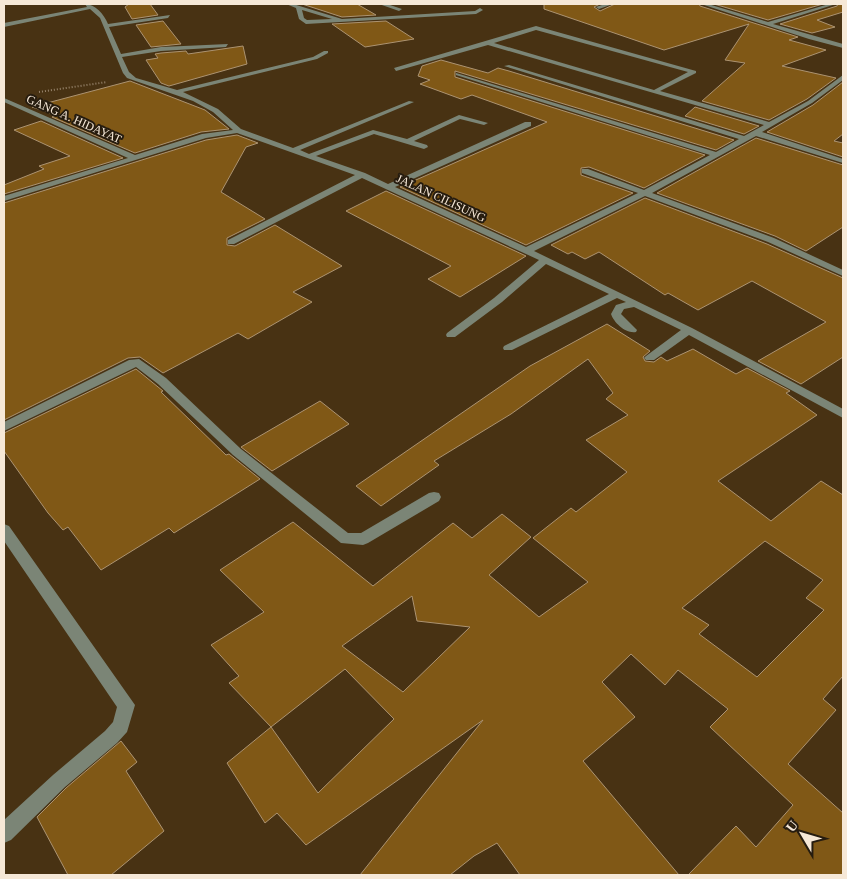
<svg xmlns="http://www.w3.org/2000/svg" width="847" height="879" viewBox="0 0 847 879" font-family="Georgia,serif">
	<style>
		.building { fill: #805816; stroke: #ac9371; fill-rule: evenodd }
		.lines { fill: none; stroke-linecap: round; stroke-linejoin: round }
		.path { stroke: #98856d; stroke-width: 2; stroke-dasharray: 1 2; stroke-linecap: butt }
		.minor { fill: #7b8576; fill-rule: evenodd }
		.labels { text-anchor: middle; stroke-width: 4; stroke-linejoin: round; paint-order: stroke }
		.far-street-label { font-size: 12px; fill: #f6e8d7; stroke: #261c0f }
	</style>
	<rect width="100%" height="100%" fill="#483213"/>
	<path class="building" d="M 129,4 L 150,4 L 158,15 L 132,19 L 125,7 Z
		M 302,4 L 357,4 L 376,15 L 342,17 Z
		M 544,4 L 600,4 L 594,7 L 600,11 L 615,4 L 699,4 L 700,6 L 798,37 L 789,40 L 826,50 L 782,66 L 836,78 L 807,99 L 769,120 L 702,101 L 745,63 L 725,60 L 749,24 L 664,50 L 544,9 Z
		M 714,4 L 823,4 L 768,20 Z
		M 838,4 L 843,4 L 843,12 L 817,20 L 835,27 L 812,33 L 780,24 L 837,6 Z
		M 163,21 L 181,44 L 151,47 L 136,25 Z
		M 386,21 L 414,39 L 365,47 L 332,24 Z
		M 243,46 L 247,64 L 169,86 L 161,83 L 146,60 L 158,58 L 155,54 L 161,53 L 186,51 L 188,54 Z
		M 441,60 L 488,73 L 498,68 L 509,71 L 734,140 L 716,150 L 455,71 L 455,77 L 705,155 L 644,188 L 589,167 L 581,168 L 581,175 L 633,193 L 526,245 L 400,187 L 547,122 L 472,95 L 461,99 L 420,84 L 430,80 L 418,76 L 422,66 Z
		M 130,81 L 205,110 L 229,129 L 201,132 L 135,153 L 52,117 L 56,115 L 32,107 Z
		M 843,82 L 843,134 L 834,141 L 843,143 L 843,157 L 767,132 L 813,105 Z
		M 695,107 L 759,126 L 744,134 L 685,116 Z
		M 41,121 L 123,158 L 4,194 L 4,185 L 44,169 L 39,166 L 70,156 L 14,130 Z
		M 237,135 L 258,143 L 246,147 L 221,192 L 265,219 L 227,238 L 227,245 L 235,246 L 275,225 L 342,266 L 293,292 L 312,302 L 248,339 L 238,333 L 163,373 L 140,357 L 128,358 L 4,420 L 4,203 L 206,140 Z
		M 756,138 L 843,165 L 843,227 L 806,251 L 775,236 L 657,193 Z
		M 386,191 L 526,256 L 460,297 L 428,279 L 451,266 L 346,211 Z
		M 645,198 L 767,244 L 843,278 L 843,357 L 801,384 L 758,361 L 826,322 L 752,281 L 698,310 L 668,293 L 665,295 L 599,252 L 585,259 L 572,252 L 568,254 L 551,245 Z
		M 607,324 L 650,351 L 643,357 L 645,361 L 654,362 L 661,357 L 667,361 L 693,349 L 736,374 L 747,368 L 790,391 L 786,393 L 817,415 L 718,481 L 771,521 L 821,481 L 843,495 L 843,676 L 823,699 L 836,710 L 788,764 L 843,813 L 843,875 L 688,875 L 736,826 L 756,847 L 793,805 L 710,727 L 728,709 L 678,670 L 665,685 L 631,654 L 602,682 L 635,717 L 583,761 L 679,875 L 520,875 L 497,843 L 474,856 L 450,875 L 360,875 L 483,720 L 306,845 L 277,813 L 265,823 L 227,763 L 271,727 L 229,683 L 239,676 L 211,645 L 264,612 L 220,570 L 293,522 L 373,586 L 453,523 L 472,538 L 502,514 L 531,537 L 489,575 L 539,617 L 588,582 L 533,538 L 571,508 L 576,512 L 627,472 L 586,440 L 628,415 L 606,399 L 613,393 L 588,359 L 511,414 L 434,461 L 439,465 L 381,506 L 356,486 L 530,366 ZM 765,541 L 823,580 L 806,598 L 824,610 L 757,677 L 699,634 L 709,625 L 682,608 ZM 412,596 L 417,621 L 470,627 L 403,692 L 342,646 ZM 345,669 L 394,719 L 318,793 L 271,727 Z
		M 136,369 L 163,391 L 161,392 L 226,455 L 229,454 L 260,479 L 174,533 L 169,528 L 101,570 L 68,527 L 63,530 L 48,513 L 4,451 L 4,433 Z
		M 320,401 L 349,424 L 272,471 L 241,447 Z
		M 121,741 L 137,762 L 126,771 L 164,831 L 111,875 L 68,875 L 37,817 L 66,788 Z"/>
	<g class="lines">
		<path class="path" d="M 39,92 L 107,82"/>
		<path class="minor" d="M 85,4 C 95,4 104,14 108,24 L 170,15 L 168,18 L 109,27 L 121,54 L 161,47 L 228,44 L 226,47 L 161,51 L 122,57 L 129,72 L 136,78 L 177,90 L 313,57 L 324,51 L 328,51 L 328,53 L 317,59 L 183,92 L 218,109 L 241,129 L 293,148 L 409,101 L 414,102 L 300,150 L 309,154 L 373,130 L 407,139 L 459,115 L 488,123 L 484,125 L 460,119 L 414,141 L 427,145 L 428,147 L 424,149 L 374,134 L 316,156 L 365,173 L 388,184 L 525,122 L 531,122 L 531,126 L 395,187 L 526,247 L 638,193 L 582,173 L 582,169 L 588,169 L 644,190 L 710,155 L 456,75 L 456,73 L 716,152 L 739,139 L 504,66 L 509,65 L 744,136 L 764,125 L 488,45 L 396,71 L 394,68 L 536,26 L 696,71 L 696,73 L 660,91 L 769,122 L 808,101 L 843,75 L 843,80 L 812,103 L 762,132 L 843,159 L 843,163 L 756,136 L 652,193 L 774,238 L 843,270 L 843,276 L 768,242 L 645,196 L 534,251 L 692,328 L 843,409 L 843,418 L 689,335 L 654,360 L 646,360 L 644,358 L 646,356 L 681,330 L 634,307 L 624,309 L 621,314 L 637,330 L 636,332 C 626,334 614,323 611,314 L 616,305 L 626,302 L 617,298 L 512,350 L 504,350 L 503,348 L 504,346 L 609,294 L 546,264 L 502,302 L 455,337 L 447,337 L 446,335 L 447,333 L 494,298 L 539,260 L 362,178 L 234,244 L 228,244 L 228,240 L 355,175 L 237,133 L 206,138 L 4,201 L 4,196 L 128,158 L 4,102 L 4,98 L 135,155 L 202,134 L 233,130 L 213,112 L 193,101 L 127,78 L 123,73 L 100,18 L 90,9 L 4,27 L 4,23 L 87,7 ZM 536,30 L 688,72 L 654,90 L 494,43 Z
			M 286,4 L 293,4 L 342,19 L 475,11 L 480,8 L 483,10 L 476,14 L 306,24 L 299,19 L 296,8 ZM 302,10 L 332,19 L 307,20 L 304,18 Z
			M 379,4 L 387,4 L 402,9 L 399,11 Z
			M 605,4 L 613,4 L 599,9 L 596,7 Z
			M 701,4 L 708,4 L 768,22 L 829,4 L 836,4 L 773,24 L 843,44 L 843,48 L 809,39 Z
			M 139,359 L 166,378 L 241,449 L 348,533 L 361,533 L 429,493 L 434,492 L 439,493 L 441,497 L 439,501 L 368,543 L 363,545 L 341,543 L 233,455 L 158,384 L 136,367 L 4,431 L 4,422 L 129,360 Z
			M 4,524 L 9,526 L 135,705 L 127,732 L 117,743 L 65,787 L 11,840 L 4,843 L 4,820 L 53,775 L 105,731 L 113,722 L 117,707 L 4,541 Z"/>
	</g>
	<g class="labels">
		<g class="far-street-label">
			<text transform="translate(74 119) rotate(24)" y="4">GANG A. HIDAYAT</text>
			<text transform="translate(441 198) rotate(25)" y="4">JALAN CILISUNG</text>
		</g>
	</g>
	<rect width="847" height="879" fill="none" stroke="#f6e8d7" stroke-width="10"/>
	<g transform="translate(802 834) rotate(308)" stroke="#261c0f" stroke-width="4" paint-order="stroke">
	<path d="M0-4L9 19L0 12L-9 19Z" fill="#f6e8d7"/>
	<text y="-8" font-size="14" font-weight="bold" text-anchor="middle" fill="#f6e8d7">U</text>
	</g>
</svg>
